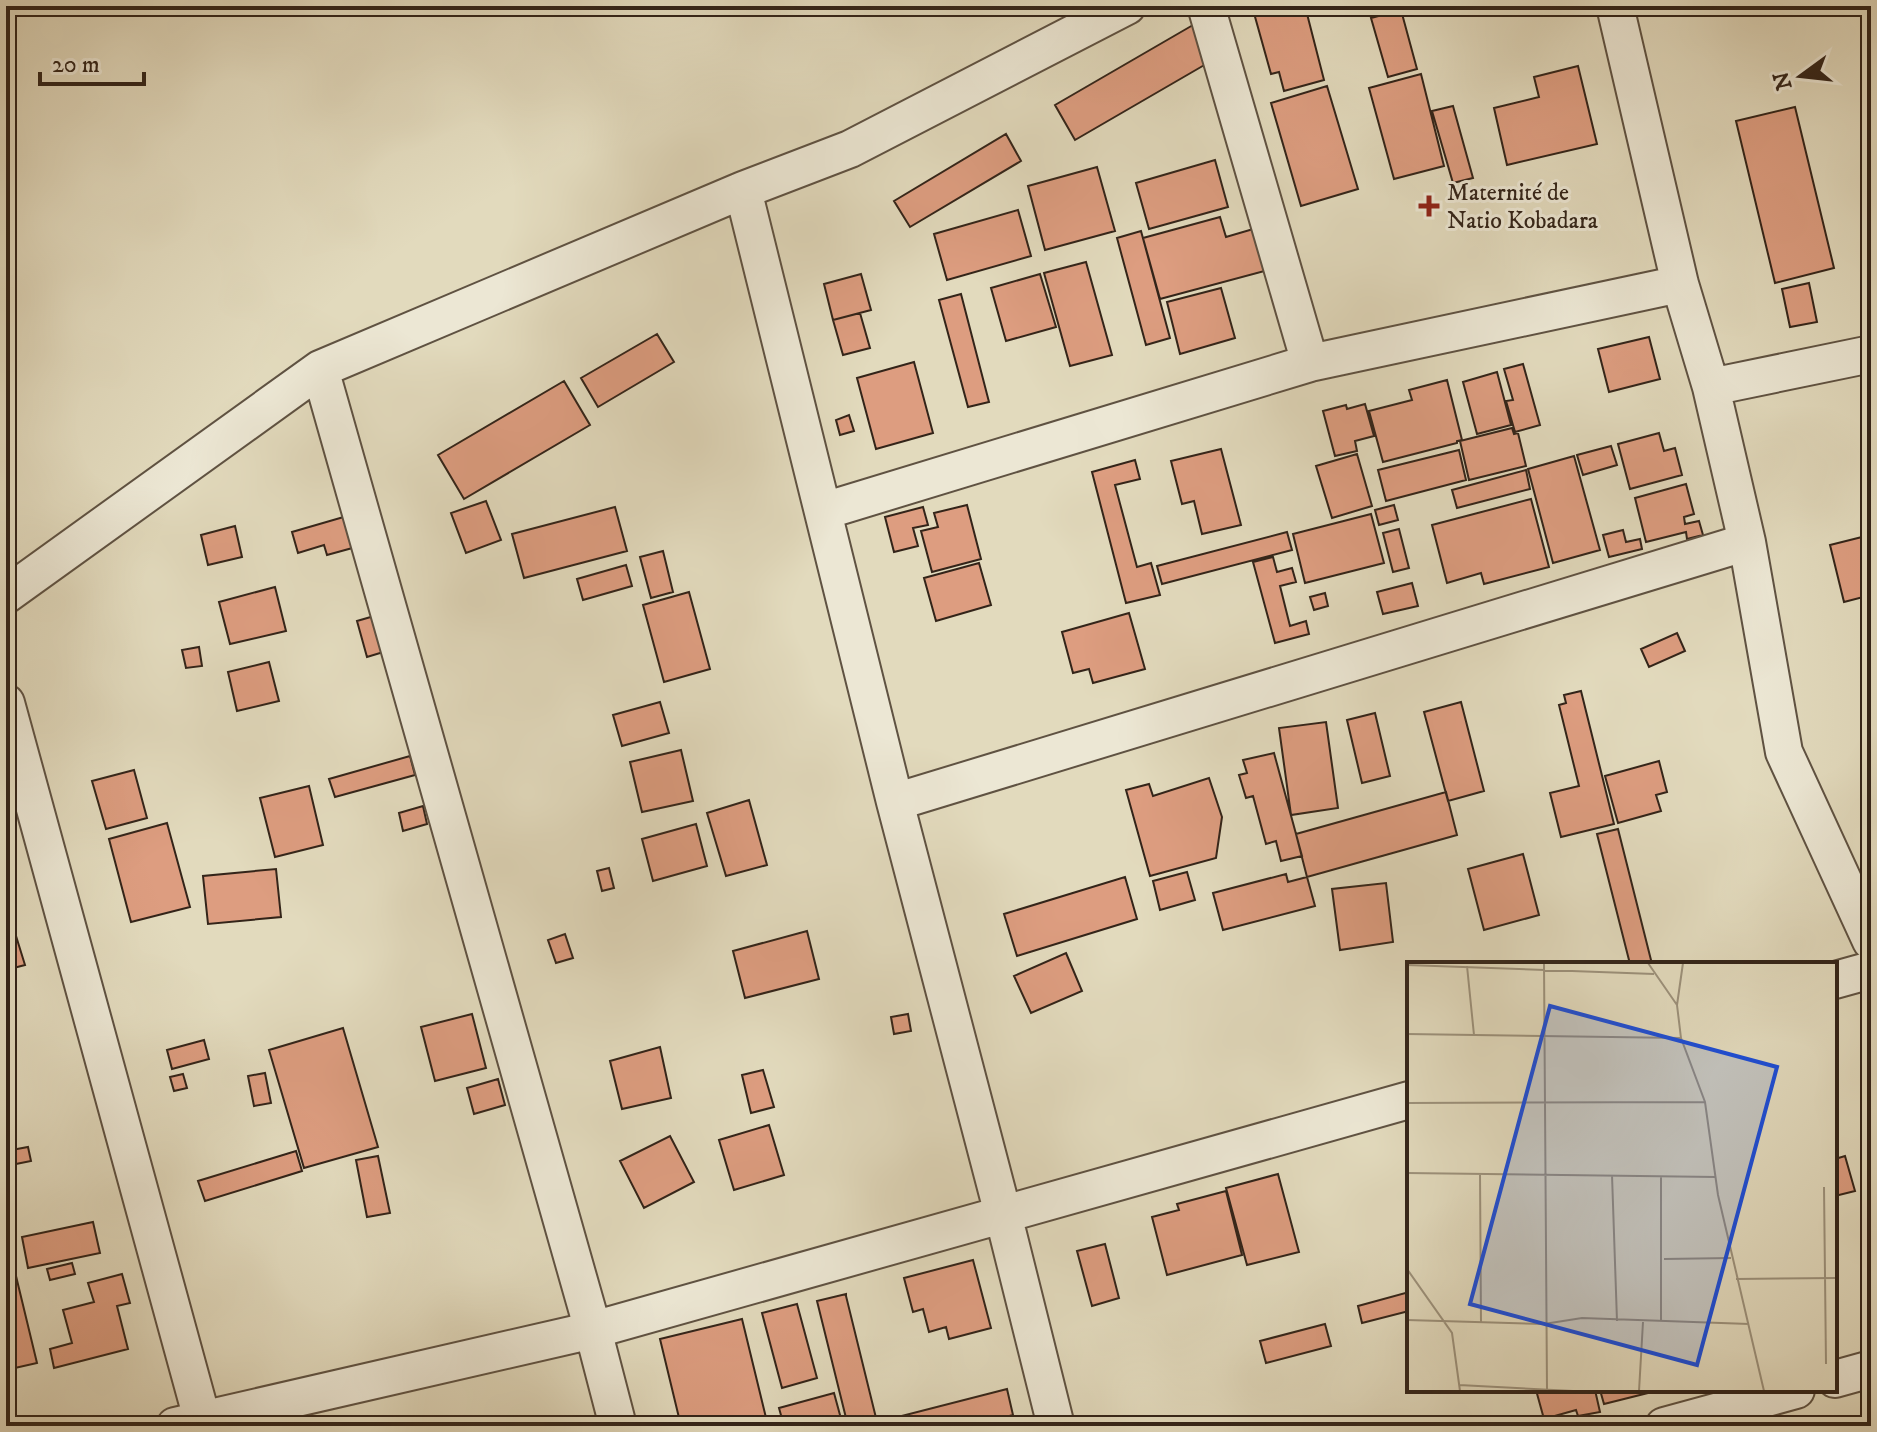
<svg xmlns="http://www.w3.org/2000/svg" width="1877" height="1432" viewBox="0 0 1877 1432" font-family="'IM FELL DW Pica',serif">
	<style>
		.building { fill: #dd9d80; stroke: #332419; stroke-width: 2 }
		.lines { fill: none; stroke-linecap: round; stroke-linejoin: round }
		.minor-casing { stroke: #5f5242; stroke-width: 40 }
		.minor { stroke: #ece7d4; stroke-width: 36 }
		.poi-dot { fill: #8f2418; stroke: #ece7d4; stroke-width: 3 }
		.labels { text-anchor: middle; stroke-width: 6; stroke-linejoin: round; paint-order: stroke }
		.poi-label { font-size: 24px; fill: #332419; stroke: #ece7d4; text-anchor: start }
		.inset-road { fill: none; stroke: #9c917b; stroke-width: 2 }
		.view { fill: #1d4ed8; fill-opacity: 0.15; stroke: #1d4ed8; stroke-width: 4 }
		.inset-edge { fill: none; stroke: #332419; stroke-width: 4 }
	</style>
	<rect width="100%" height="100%" fill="#e2dabd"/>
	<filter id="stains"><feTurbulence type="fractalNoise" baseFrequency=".0025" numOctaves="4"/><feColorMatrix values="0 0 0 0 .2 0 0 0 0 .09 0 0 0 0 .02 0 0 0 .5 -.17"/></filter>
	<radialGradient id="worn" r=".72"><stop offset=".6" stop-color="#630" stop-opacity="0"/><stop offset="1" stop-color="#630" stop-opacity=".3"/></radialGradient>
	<path class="building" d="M 1252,6 L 1305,6 L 1324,80 L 1284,91 L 1279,72 L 1271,74 Z
		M 1401,10 L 1417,69 L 1388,77 L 1371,18 Z
		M 1193,25 L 1213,60 L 1075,140 L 1055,105 Z
		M 1578,66 L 1597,144 L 1507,165 L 1494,108 L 1539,97 L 1534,77 Z
		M 1421,74 L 1444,166 L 1394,179 L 1369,88 Z
		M 1327,86 L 1358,189 L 1301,206 L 1271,103 Z
		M 1453,106 L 1473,178 L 1453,183 L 1432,111 Z
		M 1795,107 L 1834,268 L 1775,283 L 1736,121 Z
		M 1006,134 L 1021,161 L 910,227 L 894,201 Z
		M 1215,160 L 1228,207 L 1149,229 L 1136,183 Z
		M 1097,167 L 1115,231 L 1045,250 L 1028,186 Z
		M 1018,210 L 1031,256 L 947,280 L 934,234 Z
		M 1220,217 L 1226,237 L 1260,227 L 1272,269 L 1160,299 L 1143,238 Z
		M 1141,231 L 1170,338 L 1146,345 L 1117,238 Z
		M 1086,262 L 1112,355 L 1070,366 L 1044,273 Z
		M 861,274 L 871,310 L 833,320 L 824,284 Z
		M 1040,274 L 1056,327 L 1006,341 L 991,288 Z
		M 1809,283 L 1817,322 L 1790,327 L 1782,289 Z
		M 1221,288 L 1235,338 L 1180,354 L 1167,302 Z
		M 961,294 L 989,402 L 968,407 L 939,300 Z
		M 860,313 L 870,348 L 843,355 L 833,320 Z
		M 657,334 L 674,362 L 598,407 L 581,378 Z
		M 1649,337 L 1660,379 L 1609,392 L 1598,349 Z
		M 914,362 L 933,433 L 876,449 L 857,378 Z
		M 1523,364 L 1540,425 L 1515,432 L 1506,401 L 1513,400 L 1504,369 Z
		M 1497,372 L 1511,425 L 1477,434 L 1463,382 Z
		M 1447,380 L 1462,440 L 1457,441 L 1457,443 L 1383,462 L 1369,411 L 1412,400 L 1409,390 Z
		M 564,381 L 590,425 L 464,499 L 438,455 Z
		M 1365,404 L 1374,436 L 1355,441 L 1357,451 L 1335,456 L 1323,411 L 1346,405 L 1347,409 Z
		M 849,415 L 854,431 L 840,435 L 836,420 Z
		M 1512,428 L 1514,434 L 1518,433 L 1526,466 L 1469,480 L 1460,441 Z
		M 1659,433 L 1664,451 L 1675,448 L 1682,475 L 1630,489 L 1618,444 Z
		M 1611,446 L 1617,465 L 1583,475 L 1577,455 Z
		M 1221,449 L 1241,525 L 1202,534 L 1194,501 L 1182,504 L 1171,461 Z
		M 1459,450 L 1466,480 L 1386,501 L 1378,470 Z
		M 1357,454 L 1372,506 L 1332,518 L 1316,466 Z
		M 1574,456 L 1600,550 L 1553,563 L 1528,469 Z
		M 1135,460 L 1140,479 L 1115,485 L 1137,567 L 1151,563 L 1160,595 L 1126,603 L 1092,472 Z
		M 1526,470 L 1530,489 L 1457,508 L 1452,490 Z
		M 1686,484 L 1694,514 L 1684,517 L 1685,524 L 1699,521 L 1703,535 L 1687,539 L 1686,532 L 1646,542 L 1635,498 Z
		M 1531,499 L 1549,567 L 1484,584 L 1481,573 L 1447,583 L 1432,525 Z
		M 486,501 L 501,540 L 466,553 L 451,513 Z
		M 967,505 L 981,559 L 932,572 L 921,531 L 938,527 L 934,513 Z
		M 1394,505 L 1398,520 L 1379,525 L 1375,510 Z
		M 615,507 L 627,551 L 524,578 L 512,534 Z
		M 923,507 L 928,525 L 913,528 L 918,546 L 894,552 L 885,517 Z
		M 1371,514 L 1384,563 L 1305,583 L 1293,534 Z
		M 347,516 L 356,547 L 327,555 L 324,545 L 298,553 L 292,532 Z
		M 235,526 L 242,557 L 208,565 L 201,535 Z
		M 1399,529 L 1409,568 L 1393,572 L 1383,533 Z
		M 1623,530 L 1626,542 L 1640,539 L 1642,549 L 1609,557 L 1603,535 Z
		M 1287,532 L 1292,550 L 1162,584 L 1157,566 Z
		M 1866,536 L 1871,556 L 1871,595 L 1844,602 L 1830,545 Z
		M 663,551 L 673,592 L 651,598 L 640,557 Z
		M 1273,557 L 1277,572 L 1292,568 L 1296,582 L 1280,586 L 1290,626 L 1306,621 L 1309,634 L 1275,643 L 1253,562 Z
		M 979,563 L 991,605 L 936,621 L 924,578 Z
		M 626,565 L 632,586 L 583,600 L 577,579 Z
		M 1412,583 L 1418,606 L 1383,614 L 1377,592 Z
		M 275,587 L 286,631 L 230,644 L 219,602 Z
		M 689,592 L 710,669 L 664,682 L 643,605 Z
		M 1325,593 L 1328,606 L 1314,610 L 1310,597 Z
		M 1129,613 L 1145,669 L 1093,683 L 1089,669 L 1073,673 L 1062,632 Z
		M 381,614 L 390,650 L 367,657 L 357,621 Z
		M 1677,633 L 1685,651 L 1649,667 L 1641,649 Z
		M 199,647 L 202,666 L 186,668 L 182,650 Z
		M 269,662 L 279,701 L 237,711 L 228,672 Z
		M 1581,691 L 1614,824 L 1561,837 L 1550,793 L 1579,786 L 1559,705 L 1566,703 L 1564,695 Z
		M 660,702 L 669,733 L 622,746 L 613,715 Z
		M 1461,702 L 1484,791 L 1448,801 L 1424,712 Z
		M 1375,713 L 1390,776 L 1362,783 L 1347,720 Z
		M 1326,722 L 1338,808 L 1291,815 L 1279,728 Z
		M 681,750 L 693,801 L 642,812 L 630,762 Z
		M 1274,753 L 1302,856 L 1281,861 L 1276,841 L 1266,844 L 1253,796 L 1246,798 L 1239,775 L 1247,773 L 1243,760 Z
		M 410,756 L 415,775 L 335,797 L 329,779 Z
		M 1659,761 L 1667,792 L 1656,795 L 1661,811 L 1618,823 L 1605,776 Z
		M 134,770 L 147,818 L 106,829 L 92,781 Z
		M 1209,778 L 1222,817 L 1216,858 L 1150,876 L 1126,790 L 1149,784 L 1153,796 Z
		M 309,786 L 323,845 L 275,857 L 260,798 Z
		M 1446,792 L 1457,835 L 1307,877 L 1296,834 Z
		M 749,800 L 767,865 L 726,876 L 707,813 Z
		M 423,806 L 427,824 L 403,831 L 399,813 Z
		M 167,823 L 190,907 L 131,922 L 109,839 Z
		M 696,824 L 707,866 L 653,881 L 642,839 Z
		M 1618,829 L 1652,964 L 1630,964 L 1597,834 Z
		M 1523,854 L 1539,915 L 1484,930 L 1468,869 Z
		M 609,868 L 614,888 L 602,891 L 597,871 Z
		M 276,869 L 281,917 L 208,924 L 203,876 Z
		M 1187,872 L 1195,900 L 1160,910 L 1153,881 Z
		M 1286,874 L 1288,882 L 1307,877 L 1315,906 L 1223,930 L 1213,893 Z
		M 1125,877 L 1137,919 L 1017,956 L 1004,914 Z
		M 1386,883 L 1393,942 L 1340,950 L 1332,889 Z
		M 12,923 L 25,965 L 6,970 L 6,925 Z
		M 807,931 L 819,979 L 745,998 L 733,951 Z
		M 565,934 L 573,958 L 556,963 L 548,940 Z
		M 1066,953 L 1082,991 L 1031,1013 L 1014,976 Z
		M 472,1014 L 486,1068 L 435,1081 L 421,1027 Z
		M 908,1014 L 911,1031 L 894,1034 L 891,1017 Z
		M 343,1028 L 378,1147 L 304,1168 L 269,1050 Z
		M 204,1040 L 209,1059 L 172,1069 L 167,1050 Z
		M 660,1047 L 671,1098 L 622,1109 L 610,1061 Z
		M 763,1070 L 774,1107 L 751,1113 L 742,1075 Z
		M 265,1073 L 271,1103 L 254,1106 L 248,1076 Z
		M 183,1074 L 187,1088 L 174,1091 L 170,1077 Z
		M 498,1079 L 505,1105 L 474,1114 L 467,1088 Z
		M 769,1125 L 784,1175 L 734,1190 L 719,1140 Z
		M 670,1136 L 694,1182 L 644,1208 L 620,1161 Z
		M 28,1147 L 31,1161 L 6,1166 L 6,1151 Z
		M 296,1151 L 302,1171 L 205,1201 L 198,1181 Z
		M 378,1156 L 390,1213 L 367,1217 L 356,1160 Z
		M 1845,1156 L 1855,1191 L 1835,1196 L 1835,1159 Z
		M 1278,1174 L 1299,1252 L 1247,1265 L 1226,1188 Z
		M 1226,1191 L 1242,1255 L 1167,1275 L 1152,1217 L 1179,1210 L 1177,1204 Z
		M 93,1222 L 100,1253 L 28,1268 L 22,1237 Z
		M 1105,1244 L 1119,1298 L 1092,1306 L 1077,1251 Z
		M 9,1247 L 37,1363 L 6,1370 L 6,1248 Z
		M 973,1260 L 991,1328 L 949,1339 L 946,1327 L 929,1332 L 923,1309 L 913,1312 L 904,1278 Z
		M 72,1263 L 75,1274 L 50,1280 L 47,1269 Z
		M 122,1274 L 130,1303 L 117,1306 L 128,1349 L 54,1368 L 50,1349 L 72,1343 L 63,1310 L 94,1302 L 88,1283 Z
		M 1409,1292 L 1409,1311 L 1362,1323 L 1358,1306 Z
		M 846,1294 L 846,1296 L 878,1426 L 848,1426 L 817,1301 Z
		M 797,1304 L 817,1378 L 782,1388 L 762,1313 Z
		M 742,1319 L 768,1426 L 681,1426 L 660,1339 Z
		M 1325,1324 L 1331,1346 L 1266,1363 L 1260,1341 Z
		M 1007,1389 L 1013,1415 L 972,1426 L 882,1426 L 882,1421 Z
		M 1536,1390 L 1595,1390 L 1600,1412 L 1578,1416 L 1576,1410 L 1544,1419 Z
		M 1600,1390 L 1660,1390 L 1604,1404 Z
		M 834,1393 L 843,1426 L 784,1426 L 779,1408 Z"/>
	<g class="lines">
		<defs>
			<path id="minor" d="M 1206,6 L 1310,363
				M 1615,6 L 1680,284 L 1711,387 L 1747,542 L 1784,752 L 1871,941
				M 743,190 L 895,802 L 1003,1214 L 1056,1426
				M 320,369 L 593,1330 L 618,1426
				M 1711,387 L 1871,354
				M 824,511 L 1310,363 L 1680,284
				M 6,595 L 320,369 L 743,190 L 850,149 L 1127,6
				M 6,703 L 204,1426
				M 895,802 L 1747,542
				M 1835,980 L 1871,970
				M 1835,1379 L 1871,1369
				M 175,1426 L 593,1330 L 1409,1100
				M 1664,1426 L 1796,1390"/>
		</defs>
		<use href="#minor" class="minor-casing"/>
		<use href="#minor" class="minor"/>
	</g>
	<path class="poi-dot" d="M1425 194h8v8h8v8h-8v8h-8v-8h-8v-8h8z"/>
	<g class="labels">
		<g class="poi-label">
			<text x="1447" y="200">Maternité de<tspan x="1447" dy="28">Natio Kobadara</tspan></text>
		</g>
	</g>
	<g transform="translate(1407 962)">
		<rect width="430" height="430" fill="#e2dabd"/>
		<path class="inset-road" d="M 137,1 L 140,427M 241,1 L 270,43M 276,1 L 270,43 L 274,76 L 298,140 L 311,233 L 357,429M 0,3 L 247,12M 60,4 L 67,73M 0,72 L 274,76M 0,141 L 298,140M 0,211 L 309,215M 73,211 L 74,361M 205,213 L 210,359M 417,225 L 419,402M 257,297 L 324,296M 0,307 L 45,371 L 53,429M 329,317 L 430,316M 0,358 L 137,362 L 175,356 L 342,362M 254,359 L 254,214M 52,423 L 166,429M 232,429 L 236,360"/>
		<path class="view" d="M 143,44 L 370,105 L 290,403 L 63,342 Z"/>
		<rect width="430" height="430" class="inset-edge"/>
	</g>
	<rect width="1877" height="1432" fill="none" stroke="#e2dabd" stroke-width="32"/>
	<rect x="8" y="8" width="1861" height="1416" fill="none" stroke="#332419" stroke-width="4"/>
	<rect x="16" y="16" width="1845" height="1400" fill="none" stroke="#332419" stroke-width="2"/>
	<g transform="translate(1801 76) rotate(255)" stroke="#ece7d4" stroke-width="6" paint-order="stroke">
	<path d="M0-6L14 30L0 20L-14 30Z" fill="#332419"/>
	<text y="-12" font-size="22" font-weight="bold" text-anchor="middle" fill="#332419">N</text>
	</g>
	<path d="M40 72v12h104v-12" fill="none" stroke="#332419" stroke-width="4"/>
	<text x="52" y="72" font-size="24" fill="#332419" stroke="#ece7d4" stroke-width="6" paint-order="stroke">20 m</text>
	<rect width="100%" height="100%" filter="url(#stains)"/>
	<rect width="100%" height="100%" fill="url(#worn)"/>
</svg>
